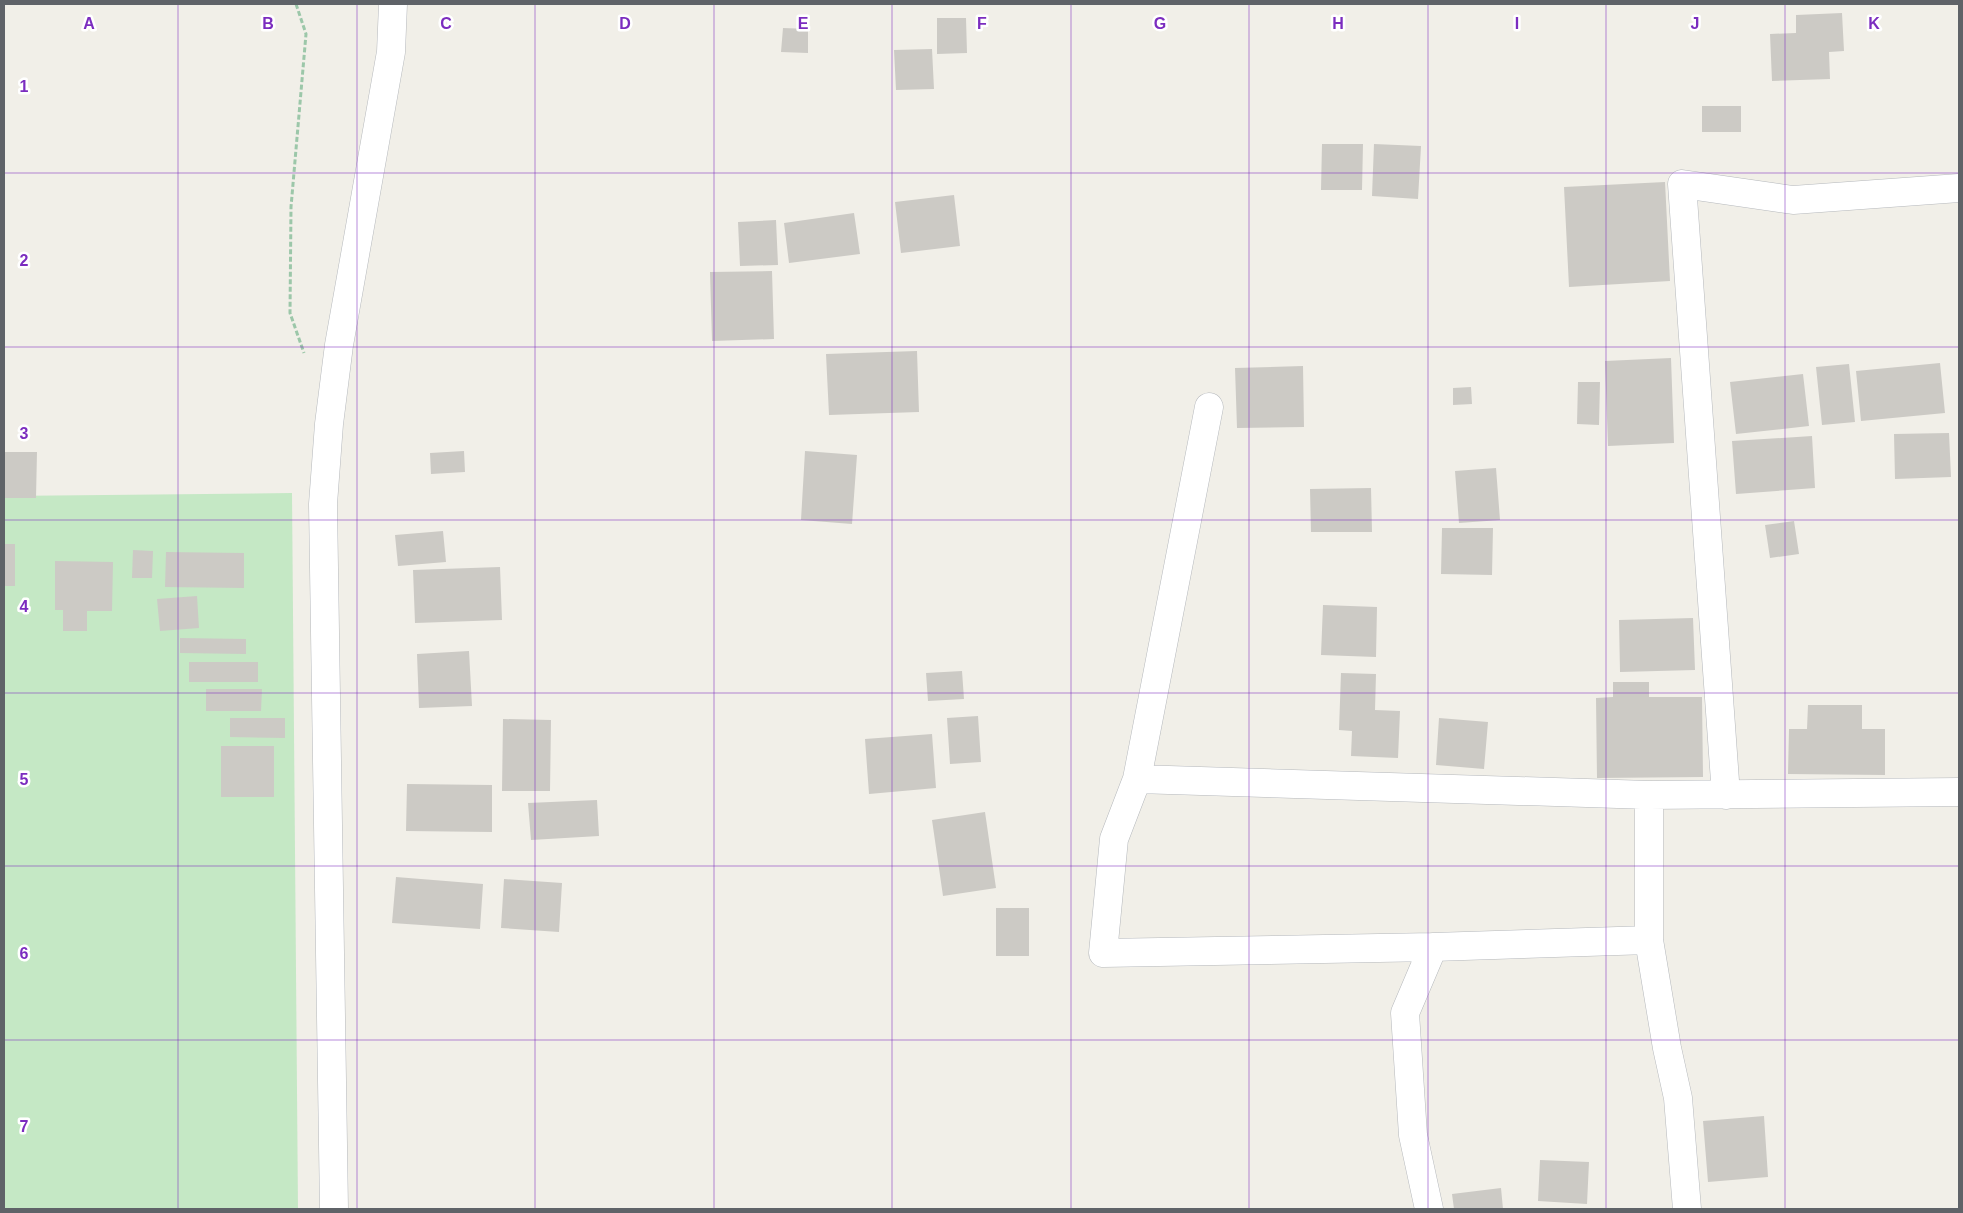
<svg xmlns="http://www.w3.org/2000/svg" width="1963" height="1213" viewBox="0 0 1963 1213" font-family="Helvetica,sans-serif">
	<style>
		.green { fill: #c5e8c5 }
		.building { fill: #cccac5 }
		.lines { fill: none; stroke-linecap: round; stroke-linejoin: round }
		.minor-casing { stroke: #b5b8bc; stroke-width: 29 }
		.path { stroke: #9cc7a9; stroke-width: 3; stroke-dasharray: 5 2.5; stroke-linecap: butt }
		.minor { stroke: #fff; stroke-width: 28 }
		.grid { fill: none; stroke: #7b2cbf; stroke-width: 1; stroke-opacity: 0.55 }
		.grid-label { font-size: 16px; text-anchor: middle; font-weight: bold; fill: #7b2cbf; stroke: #fff; stroke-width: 5; stroke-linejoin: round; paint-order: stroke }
	</style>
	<rect width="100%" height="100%" fill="#f1efe8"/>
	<path class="green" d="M 292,493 L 298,1209 L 4,1209 L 4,496 Z"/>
	<path class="building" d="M 1842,13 L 1844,51 L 1829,52 L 1830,79 L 1772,81 L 1770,34 L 1796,33 L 1796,15 Z
		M 937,18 L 966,18 L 967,53 L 937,54 Z
		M 783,28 L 808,29 L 808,53 L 781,52 Z
		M 932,49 L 934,89 L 896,90 L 894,50 Z
		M 1702,106 L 1741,106 L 1741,132 L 1702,132 Z
		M 1322,144 L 1363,144 L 1362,190 L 1321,190 Z
		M 1374,144 L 1421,146 L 1418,199 L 1372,196 Z
		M 1665,182 L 1670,281 L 1569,287 L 1564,187 Z
		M 954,195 L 960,246 L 901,253 L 895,202 Z
		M 854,213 L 860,254 L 789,263 L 784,223 Z
		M 776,220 L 778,265 L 740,266 L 738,222 Z
		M 772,271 L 774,339 L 712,341 L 710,272 Z
		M 917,351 L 919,412 L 829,415 L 826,354 Z
		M 1671,358 L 1674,443 L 1608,446 L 1605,361 Z
		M 1940,363 L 1945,413 L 1861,421 L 1856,371 Z
		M 1849,364 L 1855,422 L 1822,425 L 1816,367 Z
		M 1303,366 L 1304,427 L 1237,428 L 1235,368 Z
		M 1803,374 L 1809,426 L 1736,434 L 1730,382 Z
		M 1578,382 L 1600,382 L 1599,425 L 1577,424 Z
		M 1471,387 L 1472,404 L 1453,405 L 1453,388 Z
		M 1949,433 L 1951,477 L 1895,479 L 1894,434 Z
		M 1812,436 L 1815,488 L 1736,494 L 1732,441 Z
		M 464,451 L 465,472 L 431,474 L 430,453 Z
		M 805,451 L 857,455 L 852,524 L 801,520 Z
		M 4,452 L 37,452 L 36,498 L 4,498 Z
		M 1496,468 L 1500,520 L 1459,523 L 1455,471 Z
		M 1371,488 L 1372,532 L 1311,532 L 1310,489 Z
		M 1794,521 L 1799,554 L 1770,558 L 1765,525 Z
		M 1442,528 L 1493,528 L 1492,575 L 1441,574 Z
		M 443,531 L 446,562 L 398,566 L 395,535 Z
		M 4,544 L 15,544 L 15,586 L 4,586 Z
		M 133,550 L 153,551 L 152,578 L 132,578 Z
		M 166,552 L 244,553 L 244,588 L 165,587 Z
		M 55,561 L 113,562 L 112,611 L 87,611 L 87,631 L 63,631 L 63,610 L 55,610 Z
		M 500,567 L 502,620 L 415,623 L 413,570 Z
		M 197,596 L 199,628 L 160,631 L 157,599 Z
		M 1323,605 L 1377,607 L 1376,657 L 1321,655 Z
		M 1693,618 L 1695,670 L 1620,672 L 1619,620 Z
		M 180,638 L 246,639 L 246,654 L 180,653 Z
		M 469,651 L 472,706 L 419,708 L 417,654 Z
		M 189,662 L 258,662 L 258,682 L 189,682 Z
		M 962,671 L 964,699 L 928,701 L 926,673 Z
		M 1341,673 L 1376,674 L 1375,710 L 1400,711 L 1398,758 L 1351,756 L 1352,731 L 1339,730 Z
		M 1613,682 L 1649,682 L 1649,697 L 1702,697 L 1703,777 L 1597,778 L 1596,698 L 1613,697 Z
		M 206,689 L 262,689 L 261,711 L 206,711 Z
		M 1808,705 L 1862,705 L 1862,729 L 1885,729 L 1885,775 L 1788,774 L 1789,729 L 1807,729 Z
		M 978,716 L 981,762 L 950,764 L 947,718 Z
		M 230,718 L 285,718 L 285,738 L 230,737 Z
		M 1439,718 L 1488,722 L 1484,769 L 1436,765 Z
		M 503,719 L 551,720 L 550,791 L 502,791 Z
		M 932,734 L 936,788 L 869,794 L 865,739 Z
		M 221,746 L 274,746 L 274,797 L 221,797 Z
		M 407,784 L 492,785 L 492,832 L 406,831 Z
		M 597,800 L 599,836 L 531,840 L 528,803 Z
		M 985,812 L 996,888 L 943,896 L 932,820 Z
		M 396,877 L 483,884 L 480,929 L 392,923 Z
		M 504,879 L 562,883 L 559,932 L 501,928 Z
		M 996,908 L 1029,908 L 1029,956 L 996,956 Z
		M 1764,1116 L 1768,1177 L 1708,1182 L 1703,1121 Z
		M 1540,1160 L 1589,1162 L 1587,1204 L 1538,1201 Z
		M 1501,1188 L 1503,1209 L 1454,1209 L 1452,1194 Z"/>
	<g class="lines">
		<defs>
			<path id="minor" d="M 1209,407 L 1137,779 L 1114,839 L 1103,953 L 1433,947 L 1405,1013 L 1413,1135 L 1429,1209
				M 1137,779 L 1649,795 L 1959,792
				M 1726,795 L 1682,184 L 1793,200 L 1959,188
				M 1649,940 L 1667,1048 L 1678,1098 L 1687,1209
				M 1433,947 L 1649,940 L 1649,795
				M 334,1209 L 323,504 L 329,424 L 339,345 L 391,52 L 393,4"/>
		</defs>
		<use href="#minor" class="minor-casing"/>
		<path class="path" d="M 296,4 L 306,34 L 291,207 L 290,313 L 304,353"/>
		<use href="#minor" class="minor"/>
	</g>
	<path class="grid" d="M 178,4 L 178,1209M 357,4 L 357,1209M 535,4 L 535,1209M 714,4 L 714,1209M 892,4 L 892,1209M 1071,4 L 1071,1209M 1249,4 L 1249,1209M 1428,4 L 1428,1209M 1606,4 L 1606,1209M 1785,4 L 1785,1209M 4,173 L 1959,173M 4,347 L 1959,347M 4,520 L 1959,520M 4,693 L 1959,693M 4,866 L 1959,866M 4,1040 L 1959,1040"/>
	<g class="grid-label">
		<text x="89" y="29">A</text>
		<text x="268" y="29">B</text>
		<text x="446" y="29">C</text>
		<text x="625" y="29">D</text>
		<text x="803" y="29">E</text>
		<text x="982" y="29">F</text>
		<text x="1160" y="29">G</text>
		<text x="1338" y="29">H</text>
		<text x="1517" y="29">I</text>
		<text x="1695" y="29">J</text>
		<text x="1874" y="29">K</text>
		<text x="24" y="92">1</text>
		<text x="24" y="266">2</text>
		<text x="24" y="439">3</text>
		<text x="24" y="612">4</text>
		<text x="24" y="785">5</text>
		<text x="24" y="959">6</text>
		<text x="24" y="1132">7</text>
	</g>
	<rect width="1963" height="1213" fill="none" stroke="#5f6368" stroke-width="10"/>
</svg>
